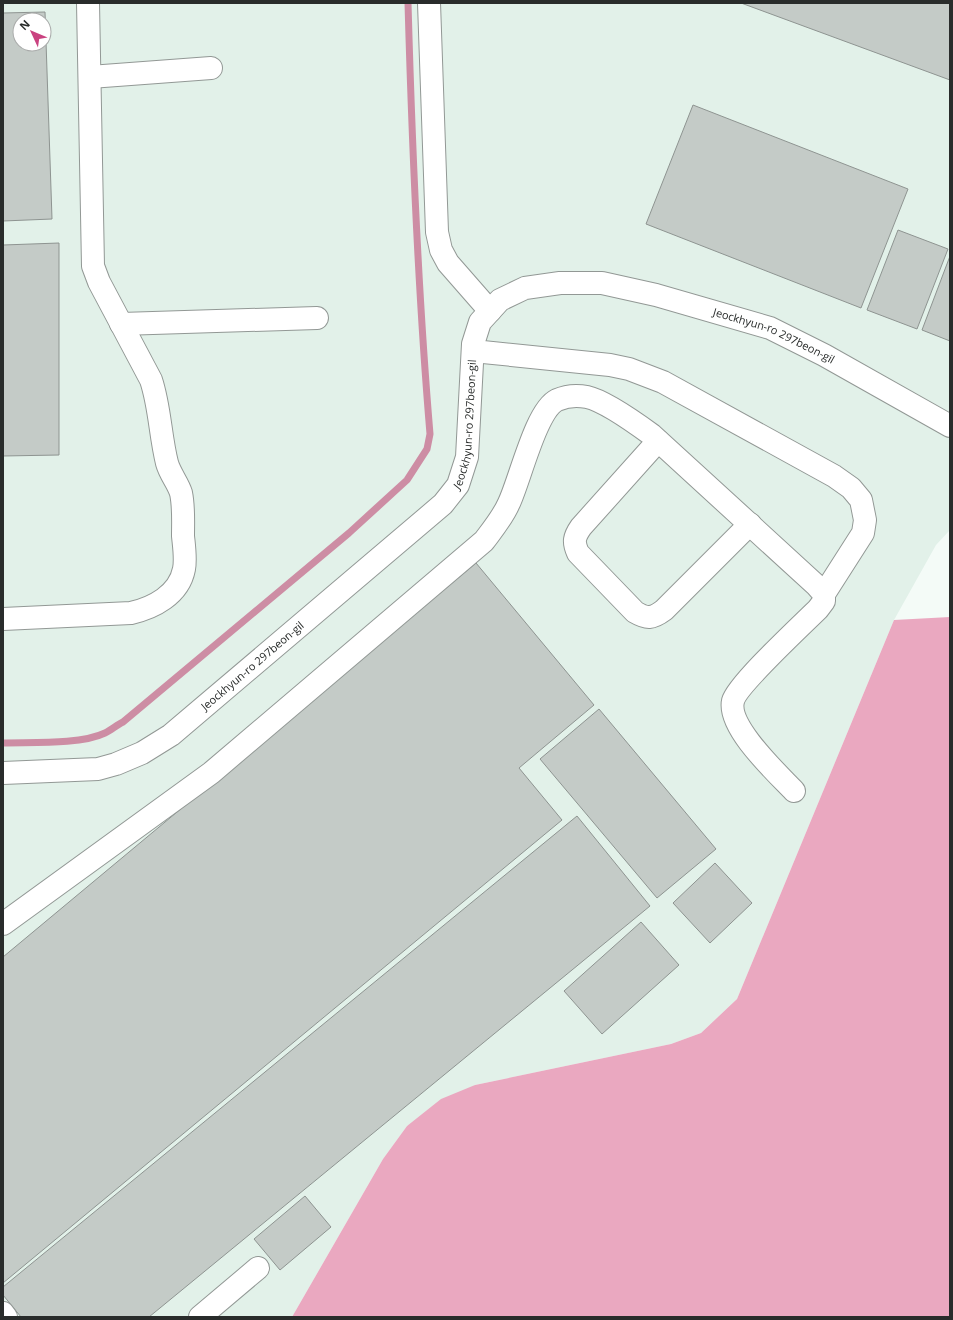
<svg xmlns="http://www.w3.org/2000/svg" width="953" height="1320" viewBox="0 0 953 1320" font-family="'Open Sans',sans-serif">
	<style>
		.built { fill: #e2f1e9; fill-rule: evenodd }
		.forest { fill: #eaa8c0 }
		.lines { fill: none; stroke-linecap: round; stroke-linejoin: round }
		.stream { stroke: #cd8da4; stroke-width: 7 }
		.building { fill: #c4cbc7; stroke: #8e9491; fill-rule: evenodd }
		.minor-casing { stroke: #929895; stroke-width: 24 }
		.minor { stroke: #fff; stroke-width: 22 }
		.labels { text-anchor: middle; stroke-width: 3; stroke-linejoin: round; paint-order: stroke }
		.street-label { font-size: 11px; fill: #292c2b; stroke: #fff }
	</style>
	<rect width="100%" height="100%" fill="#f4fbf7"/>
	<path class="built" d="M 3,3 L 950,3 L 950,530 L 936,545 L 894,620 L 737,999 L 701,1033 L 671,1044 L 475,1085 L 407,1126 L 383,1159 L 292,1317 L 3,1317 ZM 20,20 L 44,20 L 44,44 L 20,44 Z"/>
	<path class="forest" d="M 950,617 L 950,1317 L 292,1317 L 383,1159 L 407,1126 L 441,1099 L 475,1085 L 671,1044 L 701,1033 L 737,999 L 894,620 Z"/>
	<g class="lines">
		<path class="stream" d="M 3,743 C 31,742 80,745 105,733 C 111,730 117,725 123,722 L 349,533 L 407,480 L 427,449 L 430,434 C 418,291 412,147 408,3"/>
	</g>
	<path class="building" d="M 741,3 L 950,3 L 950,80 Z
		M 45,12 L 52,219 L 3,221 L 3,13 ZM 20,20 L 44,20 L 44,44 L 20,44 Z
		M 693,105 L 908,189 L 861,308 L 646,224 Z
		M 898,230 L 948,249 L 917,329 L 867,310 Z
		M 59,243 L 59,455 L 3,456 L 3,245 Z
		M 950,256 L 950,341 L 922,330 Z
		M 476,563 L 594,705 L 519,768 L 562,820 L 3,1283 L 3,957 Z
		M 599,709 L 716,849 L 657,898 L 540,759 Z
		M 577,816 L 650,906 L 149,1317 L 21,1317 L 3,1295 L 3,1287 Z
		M 715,863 L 752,903 L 710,943 L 673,903 Z
		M 641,922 L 679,965 L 602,1034 L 564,991 Z
		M 305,1196 L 331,1227 L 280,1270 L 254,1239 Z"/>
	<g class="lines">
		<defs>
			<g id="minor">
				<path d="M 429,3 L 437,232 L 441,250 L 448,263 L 490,311"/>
				<path d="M 90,77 L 211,68"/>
				<path d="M 121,324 L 317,318"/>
				<path d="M 473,351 L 610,365 L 629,369 L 663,382 L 834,476 L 851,488 L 861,500 L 865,520 L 863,533 L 824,594"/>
				<path d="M 658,441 L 581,527 C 574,537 573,542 578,553 L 635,612 C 647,619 652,619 664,610 L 750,524"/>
				<path d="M 3,619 L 131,613 C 153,608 179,595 184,569 C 186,559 184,546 183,536 C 183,522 184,507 181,493 C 178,483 170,474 167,463 C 160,435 160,407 151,380 L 99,282 L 93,266 L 88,3"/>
				<path id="s1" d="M 3,773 L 98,769 L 116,764 L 142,753 L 171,735 L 443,504 L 458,485 L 467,457 L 473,344 L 480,322 L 500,300 L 525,288 L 560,283 L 602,283 L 656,295 L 770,328 L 824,355 L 950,426"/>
				<path d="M 3,924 L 211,773 L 484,541 C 493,529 503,517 509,503 C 520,480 536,410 557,400 C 566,396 577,395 587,397 C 605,401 637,424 652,435 L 817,586 L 824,594 L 824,601 L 818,609 C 803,624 737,685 733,701 C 727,727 777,773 794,791"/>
				<path d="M 3,1313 L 6,1317"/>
				<path d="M 200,1317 L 258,1268"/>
			</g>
		</defs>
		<use href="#minor" class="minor-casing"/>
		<use href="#minor" class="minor"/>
	</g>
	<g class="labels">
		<g class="street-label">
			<text dy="4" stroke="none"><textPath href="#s1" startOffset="1038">Jeockhyun-ro 297beon-gil</textPath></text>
			<text dy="4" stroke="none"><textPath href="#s1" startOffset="619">Jeockhyun-ro 297beon-gil</textPath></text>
			<text dy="4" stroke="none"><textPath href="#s1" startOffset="283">Jeockhyun-ro 297beon-gil</textPath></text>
		</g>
	</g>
	<rect width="953" height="1320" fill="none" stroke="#292c2b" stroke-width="8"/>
	<g transform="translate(32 32) rotate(314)"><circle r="19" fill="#ffffff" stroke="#a9abaa"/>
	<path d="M0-3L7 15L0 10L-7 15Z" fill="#ca4280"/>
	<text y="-6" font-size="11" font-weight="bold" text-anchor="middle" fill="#292c2b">N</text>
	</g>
</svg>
